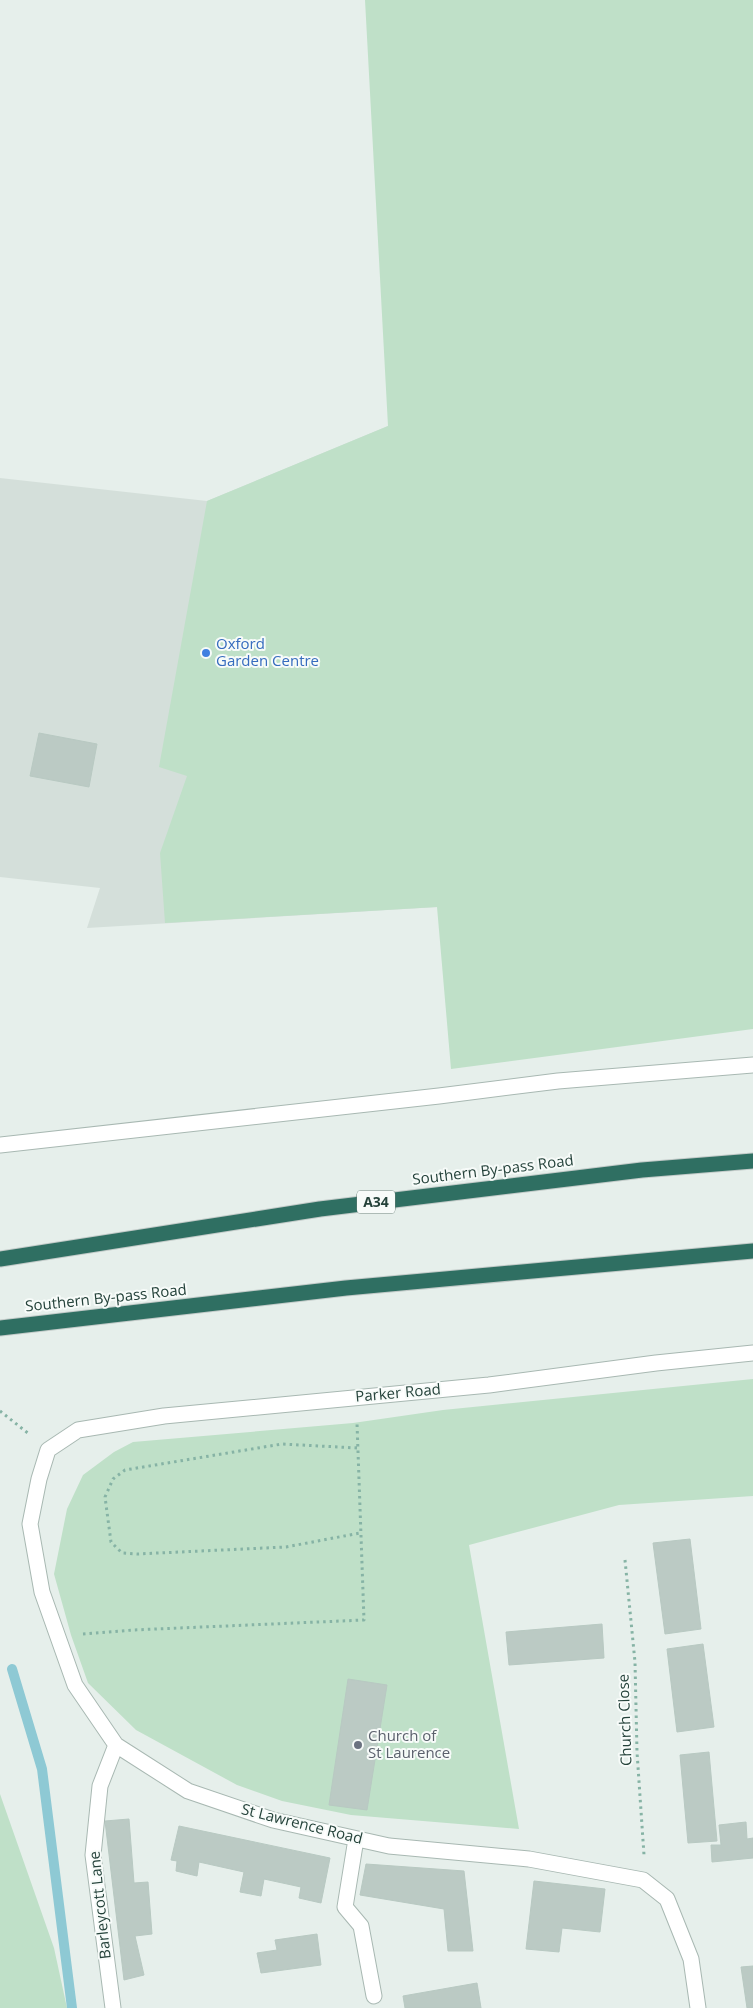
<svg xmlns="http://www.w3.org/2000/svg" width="753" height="2008" viewBox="0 0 753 2008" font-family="'Open Sans',sans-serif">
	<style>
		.built { fill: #d4dfda }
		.green { fill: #bfe0c8 }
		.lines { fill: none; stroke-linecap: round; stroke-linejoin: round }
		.stream { stroke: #8ec9d4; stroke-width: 10 }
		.building { fill: #bbcac4; stroke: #b8c9c2 }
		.minor-casing { stroke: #a8b8b2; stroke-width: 17 }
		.highway-casing { stroke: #c2cac8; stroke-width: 17 }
		.path { stroke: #86b3a5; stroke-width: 3; stroke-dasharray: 2.5 4; stroke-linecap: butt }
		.minor { stroke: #fff; stroke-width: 15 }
		.highway { stroke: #2f6f62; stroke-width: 15 }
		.shop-dot { fill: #3f7fe0; stroke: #f7fbf9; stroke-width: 2 }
		.worship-dot { fill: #6b7280; stroke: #f7fbf9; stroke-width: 2 }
		.labels { text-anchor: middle; stroke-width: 4; stroke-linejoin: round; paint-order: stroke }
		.shield { fill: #f7fbf9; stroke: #637a73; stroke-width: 1 }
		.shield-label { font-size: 14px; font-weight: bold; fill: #24423a }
		.shop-label { font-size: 15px; fill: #366cbe; stroke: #f7fbf9; text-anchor: start }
		.street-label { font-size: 15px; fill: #24423a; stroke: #f7fbf9 }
		.worship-label { font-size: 15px; fill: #5b616d; stroke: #f7fbf9; text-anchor: start }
	</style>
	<rect width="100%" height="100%" fill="#e6efeb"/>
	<path class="built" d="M 388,426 L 438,907 L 87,928 L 100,888 L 0,877 L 0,478 L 207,501 Z"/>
	<path class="green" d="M 365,0 L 753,0 L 753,1029 L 451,1069 L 437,907 L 165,923 L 160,853 L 187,776 L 159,767 L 207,501 L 388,426 Z
		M 753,1379 L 753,1496 L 619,1505 L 469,1545 L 519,1829 L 351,1815 L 282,1801 L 237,1785 L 136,1730 L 88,1683 L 71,1635 L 54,1574 L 67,1509 L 83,1475 L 114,1452 L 133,1442 L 353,1423 L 443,1410 Z
		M 0,1794 L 54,1948 L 67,2008 L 0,2008 Z"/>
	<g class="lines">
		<path class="stream" d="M 12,1669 L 42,1769 L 72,2008"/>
	</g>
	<path class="building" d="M 39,733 L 97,744 L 89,787 L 30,776 Z
		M 690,1539 L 701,1629 L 665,1634 L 653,1543 Z
		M 602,1624 L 604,1658 L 509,1665 L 506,1632 Z
		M 703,1644 L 714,1727 L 677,1732 L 667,1649 Z
		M 348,1679 L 387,1685 L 367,1810 L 329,1805 Z
		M 709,1752 L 717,1841 L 688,1843 L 680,1755 Z
		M 129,1819 L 134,1883 L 148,1882 L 152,1934 L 135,1936 L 144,1975 L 124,1980 L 105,1821 Z
		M 746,1822 L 747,1839 L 753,1838 L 753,1858 L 712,1862 L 711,1845 L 721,1845 L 719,1825 Z
		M 179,1826 L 330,1858 L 321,1903 L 299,1898 L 301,1887 L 264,1879 L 261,1896 L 240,1892 L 244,1872 L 199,1862 L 197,1876 L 176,1871 L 177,1861 L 171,1860 Z
		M 366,1864 L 464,1871 L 473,1951 L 448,1951 L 444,1909 L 360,1895 Z
		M 534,1881 L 605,1889 L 600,1932 L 562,1928 L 559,1952 L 526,1949 Z
		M 317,1934 L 321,1965 L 261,1973 L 257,1953 L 277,1950 L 275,1940 Z
		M 753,1966 L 753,2008 L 747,2008 L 741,1967 Z
		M 477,1983 L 481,2008 L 405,2008 L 403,1996 Z"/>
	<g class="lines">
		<defs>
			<path id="minor" d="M 0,1145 L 439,1096 L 558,1081 L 753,1065
				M 356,1839 L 345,1907 L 361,1926 L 374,1996
				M 113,2008 L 93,1855 L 100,1786 L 116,1745
				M 698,2008 L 691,1959 L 667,1899 L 643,1880 L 529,1859 L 389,1846 L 273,1820 L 188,1791 L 116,1745 L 75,1685 L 42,1592 L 30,1524 L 39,1479 L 48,1450 L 78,1430 L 164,1416 L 489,1385 L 656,1363 L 753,1353"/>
			<path id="highway" d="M 0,1259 L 320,1209 L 642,1170 L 753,1161
				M 0,1328 L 346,1288 L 753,1251"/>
		</defs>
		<use href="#minor" class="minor-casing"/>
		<use href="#highway" class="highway-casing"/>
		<path class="path" d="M 0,1411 L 29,1434
			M 357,1448 L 282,1444 L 125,1470 L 113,1479 L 105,1497 L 111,1542 L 122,1553 L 137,1554 L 286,1547 L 360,1533
			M 625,1560 L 635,1662 L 637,1752 L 644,1855
			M 83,1634 L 133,1630 L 364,1620 L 357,1423"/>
		<use href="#minor" class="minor"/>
		<use href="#highway" class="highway"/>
	</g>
	<circle class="shop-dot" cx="206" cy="653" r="5"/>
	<circle class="worship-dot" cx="358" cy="1745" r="5"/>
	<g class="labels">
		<rect class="shield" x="357" y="1190.5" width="38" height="23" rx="4"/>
		<g class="shield-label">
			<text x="376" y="1207">A34</text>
		</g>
		<g class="shop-label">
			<text x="216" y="649">Oxford<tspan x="216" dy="17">Garden Centre</tspan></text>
		</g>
		<g class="street-label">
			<text transform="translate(493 1170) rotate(-7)" y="5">Southern By-pass Road</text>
			<text transform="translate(106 1298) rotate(-6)" y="5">Southern By-pass Road</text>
			<text transform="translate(398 1393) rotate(-5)" y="5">Parker Road</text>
			<text transform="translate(625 1720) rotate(-92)" y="5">Church Close</text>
			<text transform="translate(302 1824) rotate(14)" y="5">St Lawrence Road</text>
			<text transform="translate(100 1905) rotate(-96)" y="5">Barleycott Lane</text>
		</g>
		<g class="worship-label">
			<text x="368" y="1741">Church of<tspan x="368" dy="17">St Laurence</tspan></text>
		</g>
	</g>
</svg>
